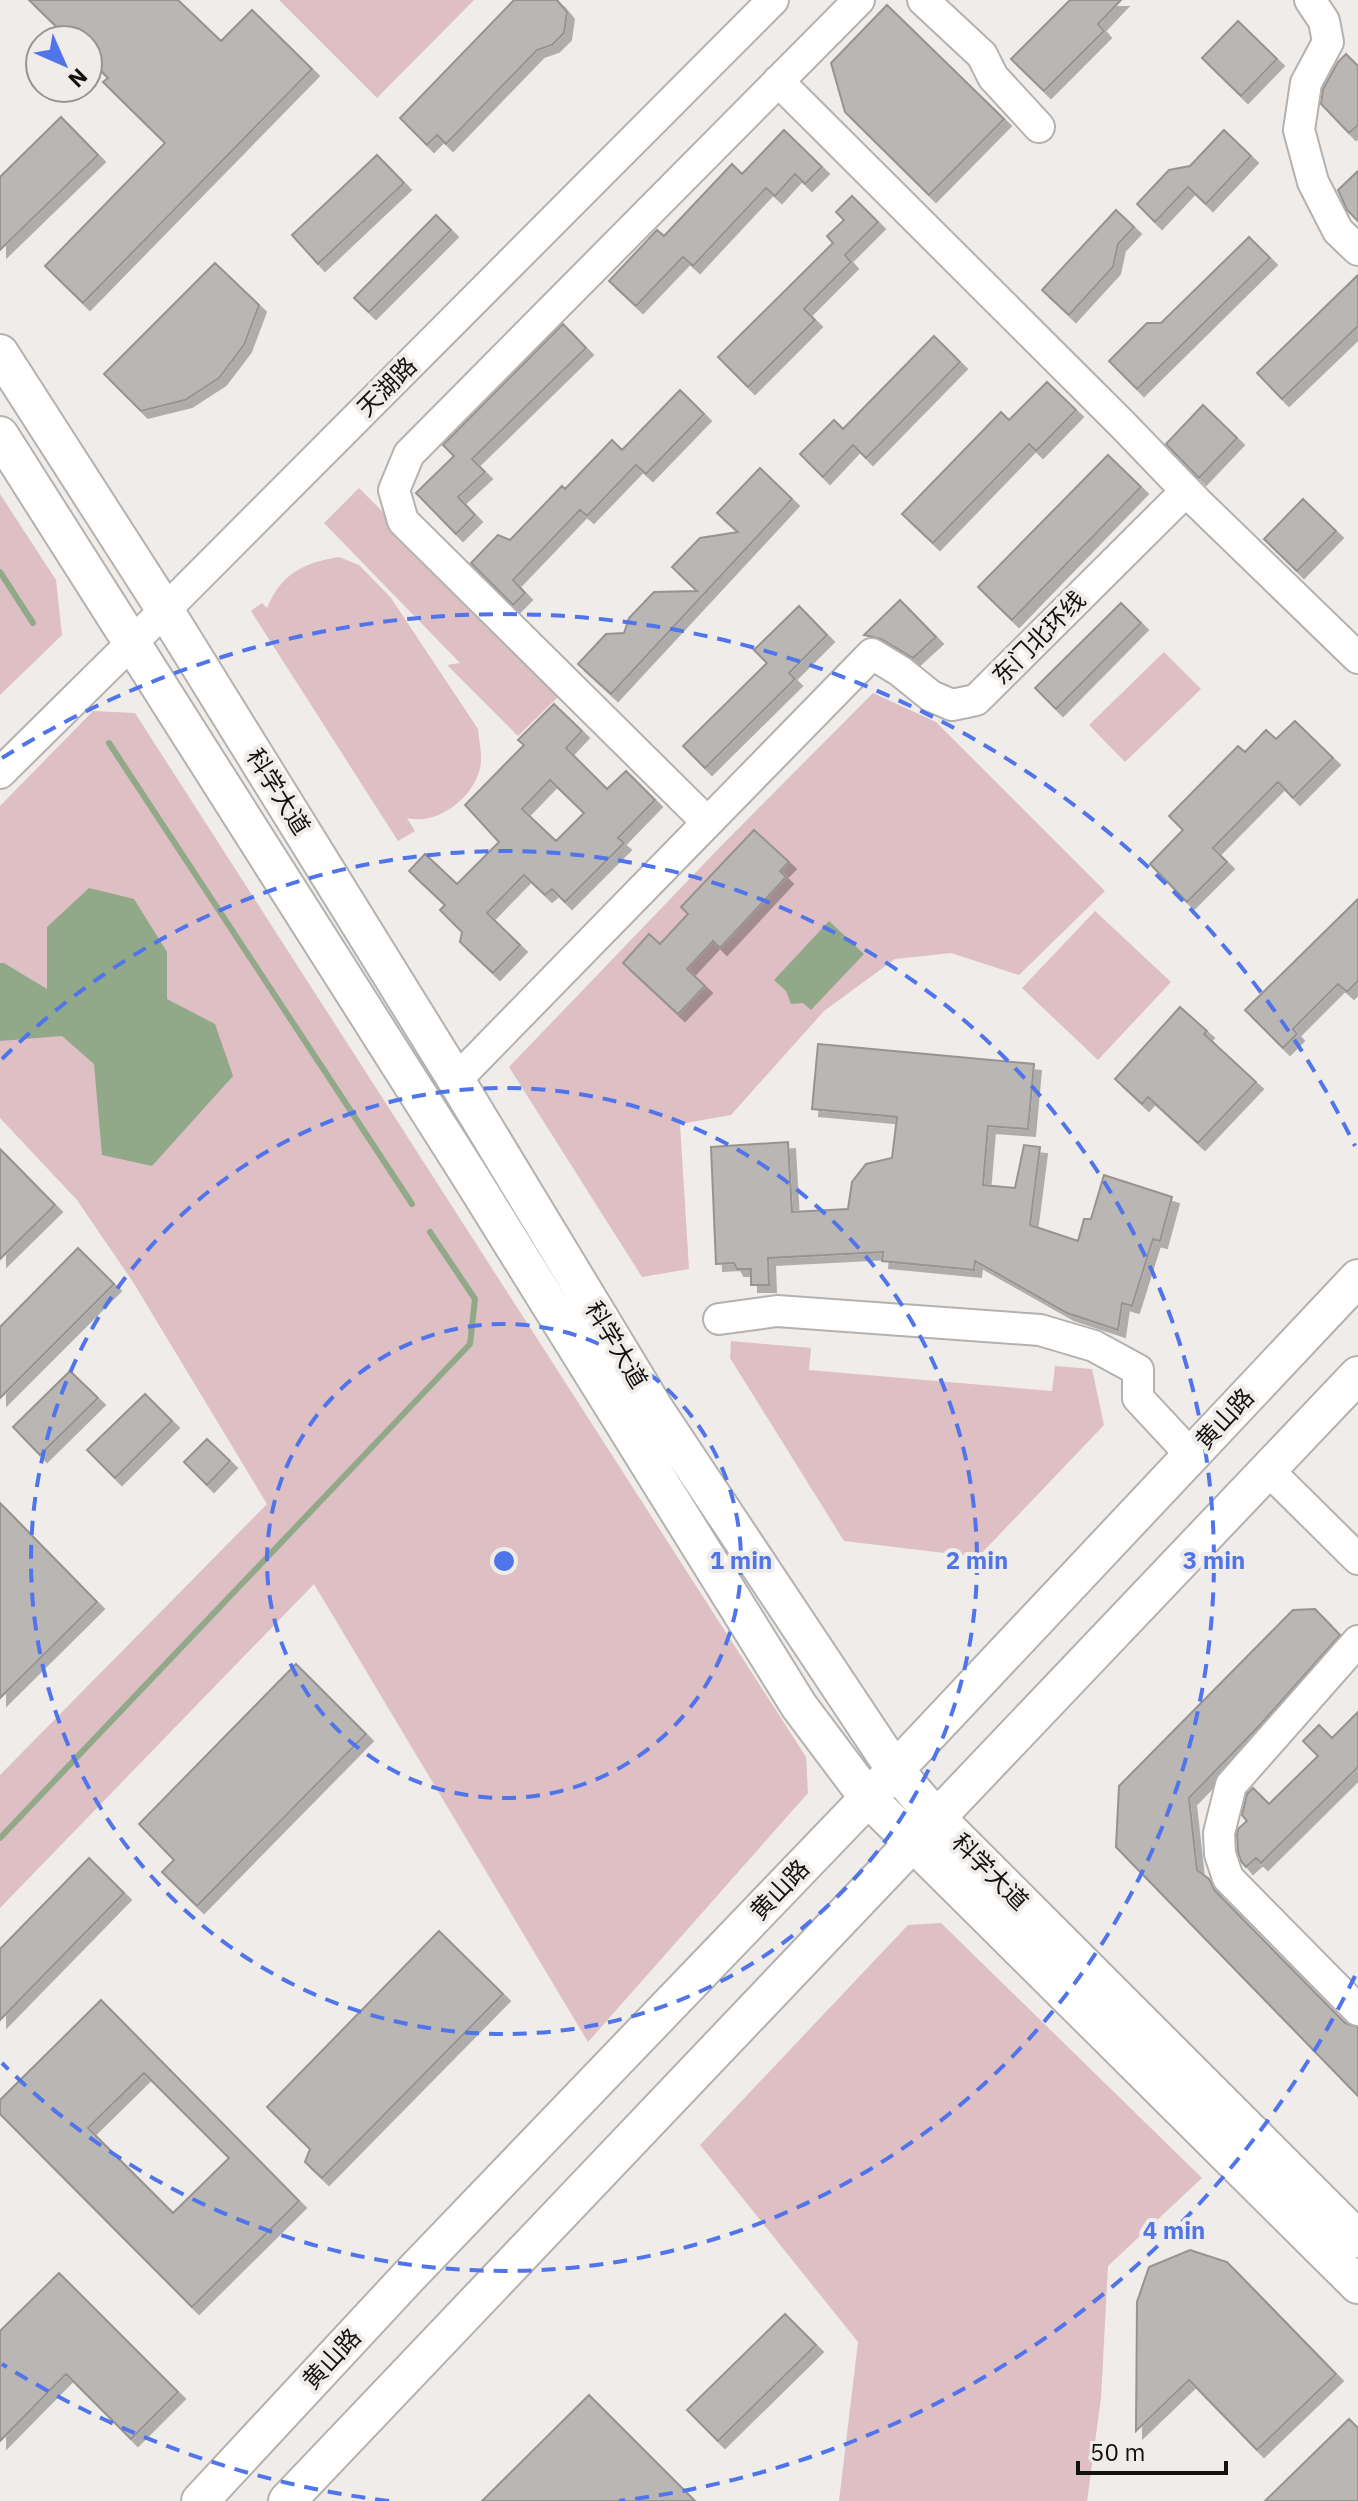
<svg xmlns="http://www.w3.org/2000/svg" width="1358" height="2501" viewBox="0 0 1358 2501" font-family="'IBM Plex Sans','Noto Sans SC',sans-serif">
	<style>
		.green { fill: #debfc4 }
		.water { fill: #91a989 }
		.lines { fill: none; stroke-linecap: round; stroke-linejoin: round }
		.stream { stroke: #91a989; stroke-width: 6 }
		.building { fill: #bab6b4; stroke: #979391; stroke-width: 2; fill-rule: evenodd; filter: url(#shadow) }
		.minor-casing { stroke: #b4b1ae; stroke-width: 34 }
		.major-casing { stroke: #b4b1ae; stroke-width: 40 }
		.minor { stroke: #fff; stroke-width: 30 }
		.major { stroke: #fff; stroke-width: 36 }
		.ring { fill: none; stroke: #5074e9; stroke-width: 4; stroke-dasharray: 14 10 }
		.labels { text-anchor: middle; stroke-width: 8; stroke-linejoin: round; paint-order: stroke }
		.street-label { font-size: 24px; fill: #131211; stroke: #efece9 }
		.centre { fill: #5074e9; stroke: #efece9; stroke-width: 4 }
		.ring-label { font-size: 24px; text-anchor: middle; font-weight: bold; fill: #5074e9; stroke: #efece9; stroke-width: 8; stroke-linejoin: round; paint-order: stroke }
	</style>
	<defs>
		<filter id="shadow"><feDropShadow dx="7" dy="7" stdDeviation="0" flood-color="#0004"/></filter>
	</defs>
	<rect width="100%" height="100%" fill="#efece9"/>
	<path class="green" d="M 279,0 L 474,0 L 377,98 Z
		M 359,488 L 562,693 L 518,736 L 447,665 L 460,663 L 324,523 Z
		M 0,494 L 56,580 L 62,635 L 0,695 Z
		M 339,557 L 359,565 L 391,598 L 478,729 C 479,742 483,755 480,768 C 474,797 438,826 407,818 L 415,831 L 398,841 L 251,611 L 262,603 L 267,608 C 282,573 303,563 339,557 Z
		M 1164,652 L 1201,689 L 1125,762 L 1089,725 Z
		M 873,693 L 936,722 L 1105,891 L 1019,975 L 951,953 L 895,959 L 824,1011 L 731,1115 L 680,1124 L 689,1269 L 642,1277 L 509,1067 L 723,844 Z
		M 93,711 L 135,713 L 806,1757 L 808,1793 L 588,2042 L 314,1584 L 0,1908 L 0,1775 L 267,1504 L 133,1282 L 77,1200 L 0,1118 L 0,806 Z
		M 1095,911 L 1171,982 L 1098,1060 L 1022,988 Z
		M 731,1341 L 811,1348 L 809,1370 L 1052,1391 L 1055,1366 L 1092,1369 L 1104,1425 L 978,1557 L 844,1541 L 730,1358 Z
		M 941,1923 L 1202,2178 L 1108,2266 L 1101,2398 L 1087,2501 L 839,2501 L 858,2342 L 700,2145 L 908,1925 Z"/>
	<path class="water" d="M 89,888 L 134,899 L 167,952 L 167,999 L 215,1024 L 233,1076 L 152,1166 L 102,1155 L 94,1064 L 62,1036 L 0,1041 L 0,963 L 4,963 L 47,989 L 47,927 Z
		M 829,921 L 864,954 L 811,1010 L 803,1003 L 791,1004 L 786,991 L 774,980 Z"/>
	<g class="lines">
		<path class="stream" d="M 0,572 L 33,623
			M 109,743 L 412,1204
			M 0,1838 L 470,1344 L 475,1299 L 430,1232"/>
	</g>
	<path class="building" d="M 29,0 L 178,0 L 221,41 L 252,10 L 312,69 L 83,303 L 45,266 L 165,143 L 103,82 L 108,78 L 88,58 L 88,40 L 70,40 Z
		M 514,0 L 557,0 L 567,12 L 564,33 L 552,45 L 537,50 L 446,144 L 437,135 L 427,145 L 400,118 Z
		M 1070,0 L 1121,0 L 1098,24 L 1104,31 L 1044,91 L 1011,59 Z
		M 887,5 L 1004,119 L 929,195 L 845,112 L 831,63 Z
		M 1238,21 L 1277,59 L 1241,96 L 1202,58 Z
		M 1346,54 L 1358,66 L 1358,125 L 1349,133 L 1321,104 L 1323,89 L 1338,62 Z
		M 61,117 L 98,155 L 0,250 L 0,177 Z
		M 784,130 L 822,167 L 805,184 L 795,174 L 775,196 L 766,188 L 693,266 L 683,257 L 636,306 L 609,281 L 657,230 L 664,236 L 732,164 L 742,174 Z
		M 1224,130 L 1251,156 L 1206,204 L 1188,187 L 1155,222 L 1137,204 L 1169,170 L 1190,166 Z
		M 377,155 L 404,183 L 318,264 L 292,235 Z
		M 1358,171 L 1358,221 L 1347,210 L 1338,190 Z
		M 852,196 L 878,222 L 845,255 L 851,262 L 804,309 L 815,320 L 748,387 L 718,357 L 833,243 L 827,236 L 844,220 L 836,212 Z
		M 1116,210 L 1134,227 L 1118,244 L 1113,267 L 1069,315 L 1042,290 Z
		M 436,215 L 451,230 L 369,312 L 354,298 Z
		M 1249,237 L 1270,258 L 1137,389 L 1109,361 L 1147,323 L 1161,323 Z
		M 215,263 L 259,305 L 244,345 L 219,378 L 185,400 L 141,411 L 104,374 Z
		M 1358,275 L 1358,326 L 1282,399 L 1257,373 Z
		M 563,324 L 586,348 L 472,459 L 485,472 L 458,497 L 475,515 L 456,534 L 416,493 L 454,456 L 443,445 Z
		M 934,336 L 960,362 L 866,458 L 853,445 L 823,477 L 800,454 L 834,420 L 843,429 Z
		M 1047,382 L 1076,410 L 1036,451 L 1029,444 L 933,543 L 902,514 L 1001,412 L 1009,420 Z
		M 680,390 L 704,414 L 646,474 L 636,465 L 587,516 L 580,510 L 513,580 L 525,593 L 513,605 L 471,563 L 498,535 L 510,540 L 562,486 L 565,489 L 612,440 L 622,450 Z
		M 1203,405 L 1237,438 L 1199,478 L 1166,444 Z
		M 1108,455 L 1141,487 L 1012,620 L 978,587 Z
		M 760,468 L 792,499 L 611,694 L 578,664 L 606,634 L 624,633 L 629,618 L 654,592 L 697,591 L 672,567 L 700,538 L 738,532 L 717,513 Z
		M 1303,499 L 1336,531 L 1297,571 L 1264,539 Z
		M 900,600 L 936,637 L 913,658 L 881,639 L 864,635 Z
		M 1121,603 L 1141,623 L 1056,709 L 1035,688 Z
		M 799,606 L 827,635 L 789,673 L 795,679 L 705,768 L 683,746 L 767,663 L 754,650 Z
		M 554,704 L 582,731 L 566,748 L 607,789 L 626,771 L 655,800 L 618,838 L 624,843 L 565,902 L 552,889 L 545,895 L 524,875 L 487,913 L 520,945 L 493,973 L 460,942 L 462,932 L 440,910 L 445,905 L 409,871 L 425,854 L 457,884 L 499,842 L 465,805 L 524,745 L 518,740 ZM 550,780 L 584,813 L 556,841 L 522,809 Z
		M 1295,721 L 1333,758 L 1293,798 L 1278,782 L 1213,848 L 1227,862 L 1187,902 L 1150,864 L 1183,830 L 1169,816 L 1238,746 L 1245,752 L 1266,730 L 1276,739 Z
		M 754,830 L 789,862 L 780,871 L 786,877 L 720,948 L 713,941 L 687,969 L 705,986 L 678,1014 L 623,963 L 649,934 L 660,944 L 688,914 L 681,907 Z
		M 1358,899 L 1358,981 L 1347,992 L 1338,984 L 1293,1029 L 1297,1034 L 1283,1048 L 1245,1010 Z
		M 1180,1007 L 1207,1031 L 1204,1034 L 1256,1082 L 1198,1143 L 1148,1097 L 1142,1104 L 1115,1079 Z
		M 818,1044 L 1034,1064 L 1028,1129 L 988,1126 L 983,1185 L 1015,1188 L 1024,1145 L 1040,1147 L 1030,1225 L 1078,1241 L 1084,1219 L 1091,1219 L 1104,1175 L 1172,1197 L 1160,1241 L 1153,1239 L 1132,1306 L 1122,1303 L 1118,1330 L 1067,1313 L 975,1261 L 974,1270 L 882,1261 L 883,1252 L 768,1258 L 769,1285 L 751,1285 L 751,1269 L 737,1269 L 734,1263 L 716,1264 L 711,1147 L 788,1142 L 792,1212 L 848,1209 L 852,1182 L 866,1164 L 892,1158 L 897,1117 L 812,1109 Z
		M 0,1149 L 55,1205 L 0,1259 Z
		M 78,1248 L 114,1284 L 0,1398 L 0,1327 Z
		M 70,1371 L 98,1398 L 40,1455 L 13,1427 Z
		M 145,1394 L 172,1421 L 115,1478 L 87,1450 Z
		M 207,1439 L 230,1461 L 207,1485 L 184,1462 Z
		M 0,1503 L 97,1602 L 0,1698 Z
		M 1315,1609 L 1340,1635 L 1259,1726 L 1189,1798 L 1197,1870 L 1209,1879 L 1215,1891 L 1345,2023 L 1358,2027 L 1358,2096 L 1116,1847 L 1119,1786 L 1293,1610 Z
		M 296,1664 L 366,1734 L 197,1906 L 162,1872 L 174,1860 L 139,1824 Z
		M 1358,1712 L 1358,1767 L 1261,1863 L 1256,1858 L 1246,1867 L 1241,1861 L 1238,1851 L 1237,1835 L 1238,1829 L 1247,1821 L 1242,1815 L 1247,1794 L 1253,1788 L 1269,1804 L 1318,1756 L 1303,1741 L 1319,1725 L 1332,1738 Z
		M 89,1858 L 124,1893 L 0,2020 L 0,1949 Z
		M 439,1931 L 503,1994 L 322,2178 L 305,2162 L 310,2149 L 267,2107 Z
		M 101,2000 L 299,2201 L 192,2307 L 0,2114 L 0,2100 ZM 144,2073 L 229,2158 L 173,2213 L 88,2128 Z
		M 1190,2250 L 1227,2262 L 1336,2374 L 1257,2450 L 1189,2380 L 1136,2431 L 1137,2302 L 1149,2267 Z
		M 59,2273 L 178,2392 L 131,2439 L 66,2374 L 0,2441 L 0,2331 Z
		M 785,2314 L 816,2345 L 718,2441 L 687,2410 Z
		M 589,2395 L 695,2501 L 482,2501 Z
		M 1349,2419 L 1358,2428 L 1358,2501 L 1265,2501 Z"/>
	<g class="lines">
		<defs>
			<path id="minor" d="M 923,0 L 982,55 L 993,77 L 1039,127
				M 1310,0 L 1324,21 L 1328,42 L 1306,83 L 1299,130 L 1313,182 L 1338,231 L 1358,250
				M 778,81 L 1122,424 L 1197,502 L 1358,658
				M 0,773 L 165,610 L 773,0
				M 707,822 L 403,521 L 394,490 L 409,454 L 859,0
				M 456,1080 L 872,654 L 900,671 L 931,696 L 952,705 L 976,700 L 1186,491
				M 719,1319 L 777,1311 L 1040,1330 L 1094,1346 L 1138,1370 L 1138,1398 L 1191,1455
				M 1268,1470 L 1358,1559
				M 1358,1641 L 1231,1785 L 1219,1833 L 1220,1854 L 1228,1878 L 1358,2010"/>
			<path id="major" d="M 0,353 L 165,610 L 456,1080 L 655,1409 L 895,1770 L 936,1817 L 1358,2239
				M 0,435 L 468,1173 L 799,1706 L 868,1798 L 1358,2285
				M 200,2501 L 410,2275 L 895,1770 L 1358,1278
				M 287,2501 L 1358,1375"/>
		</defs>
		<use href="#minor" class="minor-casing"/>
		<use href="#major" class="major-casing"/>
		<use href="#minor" class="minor"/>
		<use href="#major" class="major"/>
	</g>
	<g class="ring">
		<circle cx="504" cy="1561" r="237"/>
		<circle cx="504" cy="1561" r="473"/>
		<path d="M2 1059A710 710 0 1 1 2 2063"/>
		<path d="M1355 1976A947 947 0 0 1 619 2501M389 2501A947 947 0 0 1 2 2364M2 758A947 947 0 0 1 1355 1146"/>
	</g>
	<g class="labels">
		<g class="street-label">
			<text transform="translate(387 387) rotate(-45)" y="8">天湖路</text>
			<text transform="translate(1039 638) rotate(-45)" y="8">东门北环线</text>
			<text transform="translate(278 792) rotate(58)" y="8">科学大道</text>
			<text transform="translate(616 1345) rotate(59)" y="8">科学大道</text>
			<text transform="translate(1225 1419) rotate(-47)" y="8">黄山路</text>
			<text transform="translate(990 1872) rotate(45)" y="8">科学大道</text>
			<text transform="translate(780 1890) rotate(-46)" y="8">黄山路</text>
			<text transform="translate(332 2359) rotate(-47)" y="8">黄山路</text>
		</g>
	</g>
	<circle cx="504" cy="1561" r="12" class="centre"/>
	<g class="ring-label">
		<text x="741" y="1569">1 min</text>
		<text x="977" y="1569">2 min</text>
		<text x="1214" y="1569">3 min</text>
		<text x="1174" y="2239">4 min</text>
	</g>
	<g transform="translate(64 64) rotate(135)"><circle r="38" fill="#efece9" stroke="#979593" stroke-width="2"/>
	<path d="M0-6L14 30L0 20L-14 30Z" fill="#5074e9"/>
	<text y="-12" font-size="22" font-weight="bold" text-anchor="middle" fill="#131211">N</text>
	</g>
	<path d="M1078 2461v12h148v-12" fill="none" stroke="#131211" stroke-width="4"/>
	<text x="1090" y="2461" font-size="24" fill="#131211" stroke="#efece9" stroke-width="6" paint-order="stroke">50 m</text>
</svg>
